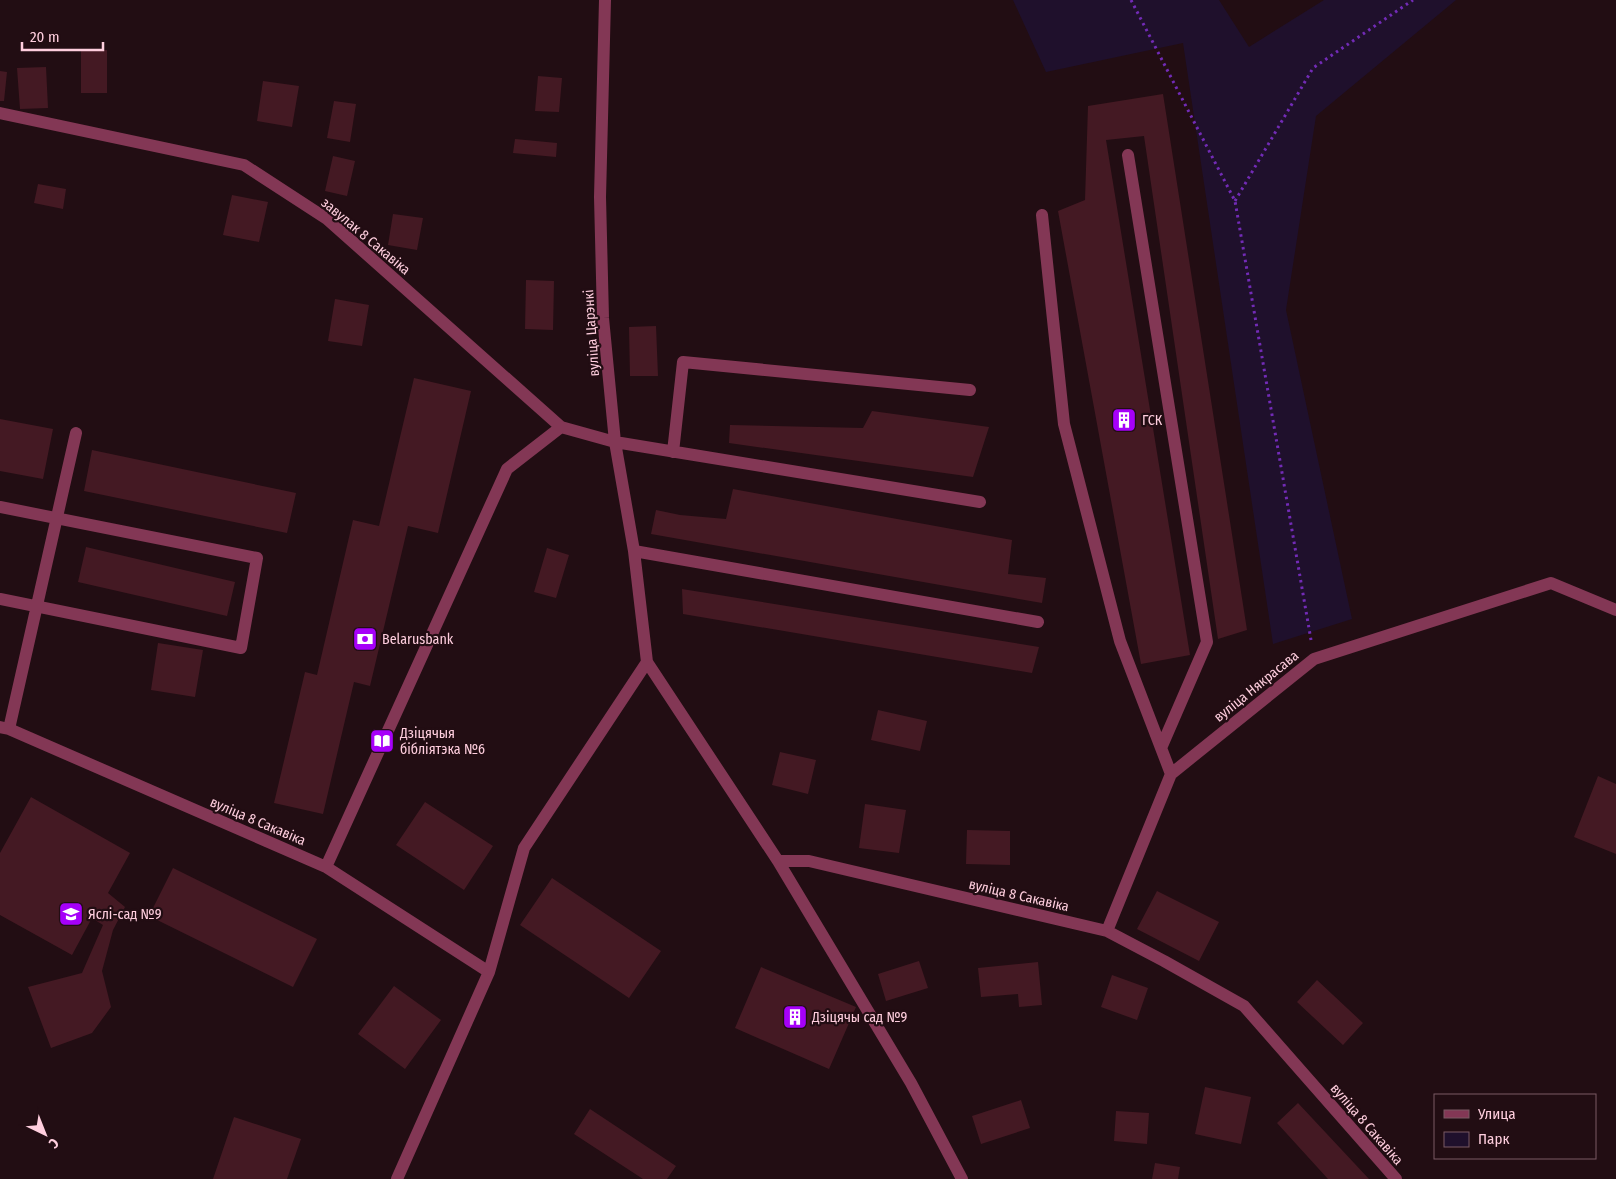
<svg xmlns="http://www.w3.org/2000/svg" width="1616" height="1179" viewBox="0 0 1616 1179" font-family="'Fira Sans Condensed',sans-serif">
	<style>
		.green { fill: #1f102c }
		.building { fill: #441923 }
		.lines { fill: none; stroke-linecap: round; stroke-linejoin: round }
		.path { stroke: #722bb6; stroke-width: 3; stroke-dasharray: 2.5 4; stroke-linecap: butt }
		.minor { stroke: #833755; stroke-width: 12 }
		.labels { text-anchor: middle; stroke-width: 4.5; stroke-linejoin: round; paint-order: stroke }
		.street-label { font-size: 14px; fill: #ffcede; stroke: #220d13 }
		.poi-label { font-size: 14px; fill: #ffcede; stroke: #220d13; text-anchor: start }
	</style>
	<rect width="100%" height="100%" fill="#220d13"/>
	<path class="green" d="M 1013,0 L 1219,0 L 1249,47 L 1324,0 L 1456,0 L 1316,116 L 1286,310 L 1352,619 L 1273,644 L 1183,43 L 1046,72 Z"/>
	<path class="building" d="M 107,50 L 107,93 L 81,93 L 81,51 Z
		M 46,67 L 48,108 L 20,109 L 17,68 Z
		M 0,71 L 7,72 L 4,101 L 0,101 Z
		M 538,76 L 562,78 L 559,112 L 535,111 Z
		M 263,81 L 299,86 L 292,127 L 257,121 Z
		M 1163,94 L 1247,630 L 1218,639 L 1144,136 L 1106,140 L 1190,655 L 1141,664 L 1058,211 L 1085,200 L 1088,106 Z
		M 334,101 L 356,104 L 350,142 L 327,138 Z
		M 515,139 L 557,143 L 556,157 L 513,153 Z
		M 333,156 L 355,161 L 347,196 L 325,191 Z
		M 38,184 L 66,189 L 63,209 L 34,203 Z
		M 232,195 L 268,202 L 259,242 L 223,235 Z
		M 393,214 L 423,218 L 417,250 L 388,245 Z
		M 526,280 L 554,281 L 553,330 L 525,329 Z
		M 335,299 L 369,305 L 362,346 L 328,341 Z
		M 656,326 L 658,376 L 630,376 L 629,327 Z
		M 414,378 L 471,391 L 438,533 L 408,526 L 370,686 L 354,682 L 323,814 L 274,803 L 305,672 L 317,675 L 353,520 L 379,526 Z
		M 872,411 L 989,427 L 973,477 L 729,443 L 730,425 L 863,428 Z
		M 0,419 L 53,429 L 43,479 L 0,471 Z
		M 92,450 L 296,493 L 287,533 L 84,491 Z
		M 733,489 L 1012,540 L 1008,574 L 1046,578 L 1042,603 L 651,534 L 656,510 L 680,515 L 726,519 Z
		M 86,547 L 235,582 L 227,616 L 78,582 Z
		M 547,548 L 569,555 L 556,598 L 534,592 Z
		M 682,589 L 1039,647 L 1032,673 L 683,614 Z
		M 158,643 L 203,650 L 195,697 L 151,690 Z
		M 878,710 L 927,721 L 920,751 L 871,740 Z
		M 780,752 L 816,760 L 808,794 L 772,785 Z
		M 1598,776 L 1616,784 L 1616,854 L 1574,837 Z
		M 31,797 L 130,853 L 108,893 L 125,907 L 113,930 L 102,971 L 111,1007 L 92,1033 L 51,1048 L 28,987 L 82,973 L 103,925 L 92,918 L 72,955 L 0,915 L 0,853 Z
		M 425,802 L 493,846 L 464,890 L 396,845 Z
		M 865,804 L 906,810 L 899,853 L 859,848 Z
		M 967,830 L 1010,831 L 1010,865 L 966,864 Z
		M 173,868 L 317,939 L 293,987 L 149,916 Z
		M 552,878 L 661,951 L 629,998 L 520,925 Z
		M 1157,891 L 1219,922 L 1199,961 L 1137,929 Z
		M 919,961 L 928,988 L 886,1001 L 878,974 Z
		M 1038,962 L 1042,1005 L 1019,1007 L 1018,994 L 981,997 L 978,968 Z
		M 761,967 L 856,1007 L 829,1069 L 735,1028 Z
		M 1112,975 L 1148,988 L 1137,1020 L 1101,1007 Z
		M 1317,980 L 1363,1023 L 1343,1045 L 1297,1002 Z
		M 394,986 L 441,1020 L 405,1069 L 358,1034 Z
		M 1205,1087 L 1251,1097 L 1241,1144 L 1195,1134 Z
		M 1021,1100 L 1030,1128 L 981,1144 L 972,1116 Z
		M 1298,1103 L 1369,1179 L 1328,1179 L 1277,1123 Z
		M 590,1109 L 676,1166 L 667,1179 L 643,1179 L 574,1134 Z
		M 1116,1111 L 1149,1113 L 1147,1144 L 1114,1141 Z
		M 234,1117 L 301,1139 L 287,1179 L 213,1179 Z
		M 1155,1163 L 1180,1167 L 1178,1179 L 1152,1179 Z"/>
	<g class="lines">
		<path class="path" d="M 1131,0 L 1235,201 L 1311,640
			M 1235,201 L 1313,68 L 1413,0"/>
		<path class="minor" d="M 605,0 L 600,197 L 603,318 L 615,442 L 634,551 L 647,662 L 778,861 L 809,861 L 1107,931 L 1164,961 L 1244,1006 L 1396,1179
			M 0,113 L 244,165 L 327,219 L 561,427 L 615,442 L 980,502
			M 1128,155 L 1207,642 L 1161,748
			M 1042,215 L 1064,424 L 1120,641 L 1171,774
			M 673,452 L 683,362 L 970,390
			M 0,507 L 257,558 L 241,648 L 0,599
			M 634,551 L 1038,622
			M 0,727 L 9,729 L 326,867 L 489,972
			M 9,729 L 76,433
			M 778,861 L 911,1083 L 962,1179
			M 326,867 L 507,469 L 561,427
			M 1107,931 L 1171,774 L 1314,659 L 1551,583 L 1616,610
			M 397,1179 L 489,972 L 524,848 L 647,662"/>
	</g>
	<defs>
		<symbol id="building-square" viewBox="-11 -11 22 22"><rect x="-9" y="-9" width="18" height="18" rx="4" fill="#a600f9" stroke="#220d13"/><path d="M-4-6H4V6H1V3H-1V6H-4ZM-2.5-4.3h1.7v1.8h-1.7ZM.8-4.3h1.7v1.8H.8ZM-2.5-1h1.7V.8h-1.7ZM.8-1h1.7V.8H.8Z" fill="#fff"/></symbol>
		<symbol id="bank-square" viewBox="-11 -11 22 22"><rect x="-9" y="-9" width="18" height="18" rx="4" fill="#a600f9" stroke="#220d13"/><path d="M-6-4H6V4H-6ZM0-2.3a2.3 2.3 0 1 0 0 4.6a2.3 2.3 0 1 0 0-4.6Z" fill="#fff"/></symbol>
		<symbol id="library-square" viewBox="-11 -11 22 22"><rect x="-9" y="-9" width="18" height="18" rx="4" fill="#a600f9" stroke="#220d13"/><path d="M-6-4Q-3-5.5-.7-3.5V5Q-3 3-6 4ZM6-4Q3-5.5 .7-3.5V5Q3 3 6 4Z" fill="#fff"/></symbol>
		<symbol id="school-square" viewBox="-11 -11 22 22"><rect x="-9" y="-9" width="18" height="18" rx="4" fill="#a600f9" stroke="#220d13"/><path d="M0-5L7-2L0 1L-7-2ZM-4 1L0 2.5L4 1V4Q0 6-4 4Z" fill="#fff"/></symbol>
	</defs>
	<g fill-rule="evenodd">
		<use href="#building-square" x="1110" y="406" width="28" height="28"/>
		<use href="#bank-square" x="351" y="625" width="28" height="28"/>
		<use href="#library-square" x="368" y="727" width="28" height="28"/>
		<use href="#school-square" x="57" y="900" width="28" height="28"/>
		<use href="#building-square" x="781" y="1003" width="28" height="28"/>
	</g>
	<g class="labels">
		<g class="street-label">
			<text transform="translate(366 236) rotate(40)" y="5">завулак 8 Сакавіка</text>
			<text transform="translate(591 333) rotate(-94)" y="5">вуліца Царэнкі</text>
			<text transform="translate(1256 686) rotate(-39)" y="5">вуліца Някрасава</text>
			<text transform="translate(258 821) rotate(23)" y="5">вуліца 8 Сакавіка</text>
			<text transform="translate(1019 895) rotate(13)" y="5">вуліца 8 Сакавіка</text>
			<text transform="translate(1367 1124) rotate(49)" y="5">вуліца 8 Сакавіка</text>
		</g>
		<g class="poi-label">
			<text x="1142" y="425">ГСК</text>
			<text x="382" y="644">Belarusbank</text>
			<text x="400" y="738">Дзіцячыя<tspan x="400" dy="16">бібліятэка №6</tspan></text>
			<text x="88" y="919">Яслі-сад №9</text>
			<text x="812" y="1022">Дзіцячы сад №9</text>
		</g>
	</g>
	<rect x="1434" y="1094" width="162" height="65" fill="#220d13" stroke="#7a5a64"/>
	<rect x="1444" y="1110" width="25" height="8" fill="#833755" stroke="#7a5a64"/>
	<text x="1478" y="1119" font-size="15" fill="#ffcede">Улица</text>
	<rect x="1444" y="1132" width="25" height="15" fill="#1f102c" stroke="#7a5a64"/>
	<text x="1478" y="1144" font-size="15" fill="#ffcede">Парк</text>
	<g transform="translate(45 1134) rotate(137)" stroke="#220d13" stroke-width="4" paint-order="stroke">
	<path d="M0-4L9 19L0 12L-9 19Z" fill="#ffcede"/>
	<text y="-8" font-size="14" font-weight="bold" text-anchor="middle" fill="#ffcede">С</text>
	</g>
	<path d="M22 42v8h81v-8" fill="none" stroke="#ffcede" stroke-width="2.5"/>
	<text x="30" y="42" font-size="15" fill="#ffcede" stroke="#220d13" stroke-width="4" paint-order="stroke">20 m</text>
</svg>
